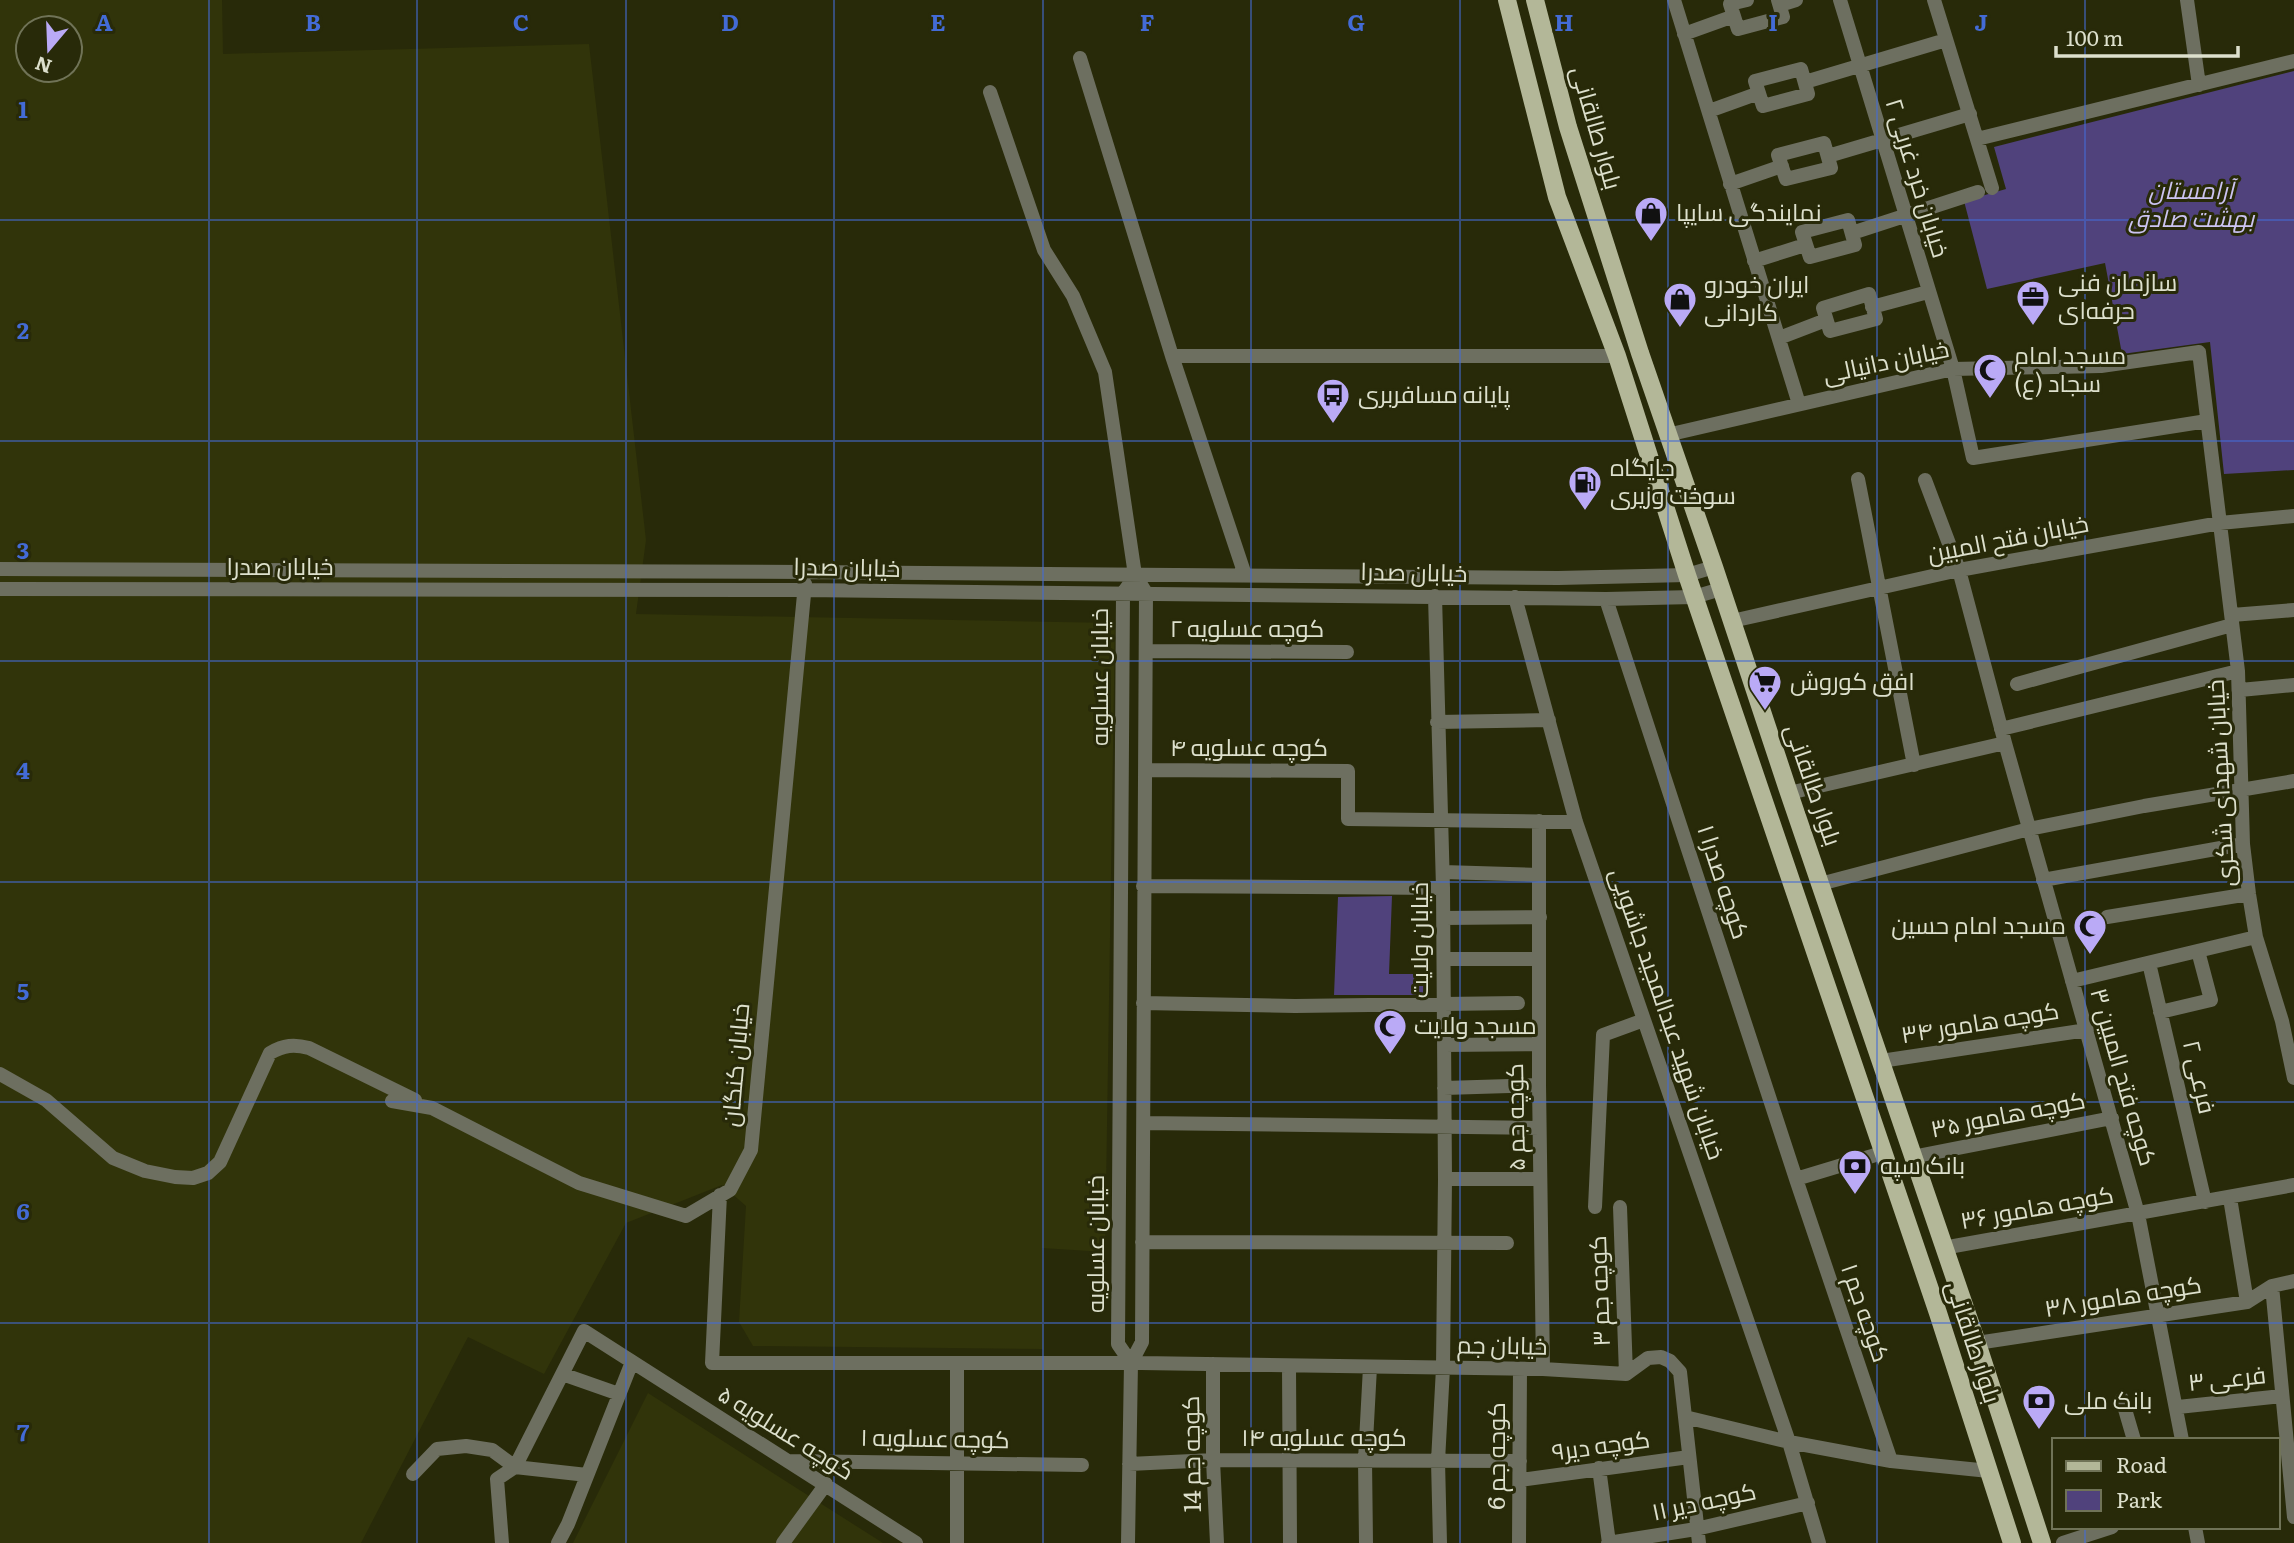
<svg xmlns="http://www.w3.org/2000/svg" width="2294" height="1543" viewBox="0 0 2294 1543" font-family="Literata,Cairo,serif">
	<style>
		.built { fill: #31340a; fill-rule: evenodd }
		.green { fill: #50427c }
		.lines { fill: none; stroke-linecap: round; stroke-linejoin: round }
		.minor { stroke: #6d6f60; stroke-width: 14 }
		.major { stroke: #b3b798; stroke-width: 18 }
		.grid { fill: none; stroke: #436bd6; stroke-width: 2; stroke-opacity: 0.55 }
		.labels { text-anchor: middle; stroke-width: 6; stroke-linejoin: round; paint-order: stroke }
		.street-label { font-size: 24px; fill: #dde0cd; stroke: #282a09 }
		.park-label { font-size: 24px; font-style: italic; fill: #ccc4f2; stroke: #282a09 }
		.poi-label { font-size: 24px; fill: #dde0cd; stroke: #282a09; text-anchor: start }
		.grid-label { font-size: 23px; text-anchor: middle; font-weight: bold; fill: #436bd6; stroke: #282a09; stroke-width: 6; stroke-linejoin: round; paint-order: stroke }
	</style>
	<rect width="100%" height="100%" fill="#282a09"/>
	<path class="built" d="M 0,0 L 222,0 L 223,54 L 589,44 L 646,540 L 636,614 L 1115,623 L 1105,1252 L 1042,1248 L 1043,1349 L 753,1346 L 739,1322 L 746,1206 L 722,1185 L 626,1223 L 544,1374 L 468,1337 L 361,1543 L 0,1543 ZM 28,28 L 70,28 L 70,70 L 28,70 Z
		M 648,1393 L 820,1503 L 883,1543 L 573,1543 Z"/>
	<path class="green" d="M 2294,71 L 2294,470 L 2224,474 L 2210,342 L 2122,354 L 2105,263 L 1987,289 L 1964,201 L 2006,189 L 1994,147 Z
		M 1392,896 L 1389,974 L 1424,974 L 1423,995 L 1334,995 L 1338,897 Z"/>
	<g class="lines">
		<path class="minor" d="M 1674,0 L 1799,404
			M 1747,0 L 1730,4 L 1738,29 L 1783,17 L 1778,0
			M 1840,0 L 1953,369 L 1973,458 L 2207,421
			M 1934,0 L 1992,188
			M 2187,0 L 2199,85
			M 1780,5 L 1796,0
			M 1684,34 L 1734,16
			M 1080,58 L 1172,356
			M 1801,69 L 1808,94 L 1763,106 L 1755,81 Z
			M 1805,82 L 1946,40
			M 990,92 L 1044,250 L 1073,296 L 1105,372 L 1135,575 L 1146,593 L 1142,1342 L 1131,1363 L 1128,1543
			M 1709,111 L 1759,93
			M 1977,139 L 2294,61
			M 1824,143 L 1831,168 L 1786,179 L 1778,155 Z
			M 1828,156 L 1970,114
			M 1730,184 L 1782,166
			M 1848,220 L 1855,245 L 1810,257 L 1802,232 Z
			M 1852,233 L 1978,192
			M 1754,261 L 1805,245
			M 1869,294 L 1876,319 L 1830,331 L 1823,308 Z
			M 1872,307 L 1928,292
			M 1779,338 L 1826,320
			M 1667,435 L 1953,369 L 2101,366 L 2199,352 L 2238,671 L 2243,844 L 2249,894 L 2256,937 L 2282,1021 L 2294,1078
			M 1858,479 L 1914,765
			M 1925,480 L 1959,570 L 2005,743 L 2138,1214 L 2182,1440
			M 0,569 L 806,572 L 1558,578 L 1687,575 L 1714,567
			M 1245,575 L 1172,356 L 1617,356
			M 1128,586 L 1123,593 L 1118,1344 L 1131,1363
			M 0,589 L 804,590 L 1606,599 L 1694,597 L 1721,589
			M 1435,596 L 1443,888 L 1445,1179 L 1443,1368 L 1438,1461 L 1440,1543
			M 1515,597 L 1576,822 L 1789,1442 L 1819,1543
			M 1606,599 L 1796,1179 L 1891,1461
			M 2232,615 L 2294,610
			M 1732,621 L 1959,570 L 2220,523 L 2294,516
			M 1146,651 L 1347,652
			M 2017,684 L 2232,625
			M 2240,690 L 2294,685
			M 1437,722 L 1549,720
			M 2001,729 L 2238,671
			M 1145,770 L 1348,771 L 1348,819 L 1576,822
			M 1789,793 L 2005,743
			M 1539,821 L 1539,1085 L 1543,1369
			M 1443,872 L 1539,875
			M 2043,880 L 2243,844
			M 1820,884 L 2029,829 L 2144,806 L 2294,781
			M 1143,886 L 1443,888
			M 2107,917 L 2249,894
			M 1444,918 L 1540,917
			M 1444,959 L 1539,959
			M 2149,963 L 2205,1202
			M 2072,981 L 2256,937
			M 1143,1003 L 1295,1006 L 1518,1003
			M 2160,1012 L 2211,1000 L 2198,951
			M 1444,1045 L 1538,1044
			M 1881,1061 L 2087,1030
			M 0,1074 L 46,1100 L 113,1158 L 145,1171 L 175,1177 L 193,1178 L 208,1173 L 220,1162 L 270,1053 C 284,1045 294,1044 309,1048 L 415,1100
			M 1444,1088 L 1539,1085
			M 392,1101 L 432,1108 L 579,1183 L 686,1216 L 730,1190 L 751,1150 L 805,584
			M 1144,1123 L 1539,1128
			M 1912,1157 L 2112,1118
			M 1445,1179 L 1540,1179
			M 1796,1179 L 1882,1153
			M 720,1195 L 712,1363 L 1141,1363 L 1543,1369 L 1626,1374 L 1648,1358 L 1661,1357 L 1670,1361 L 1680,1372 L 1685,1417 L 1789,1442 L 1891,1461 L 1989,1471
			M 2230,1198 L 2247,1302
			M 1595,1207 L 1603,1035 L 1644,1020
			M 1620,1207 L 1626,1374
			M 1142,1242 L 1507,1243
			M 1943,1248 L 2294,1185
			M 2272,1286 L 2294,1517
			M 1977,1343 L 2247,1302 L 2272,1286 L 2294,1281
			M 1213,1364 L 1213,1460 L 1217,1543
			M 1289,1366 L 1290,1543
			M 562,1374 L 619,1394
			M 2122,1399 L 2134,1440
			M 2178,1407 L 2282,1396
			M 1685,1417 L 1699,1543
			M 789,1461 L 1082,1465
			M 1129,1464 L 1213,1460 L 1520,1461
			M 1599,1468 L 1609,1543
			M 413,1474 L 437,1449 L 466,1446 L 492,1450 L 515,1467 L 587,1475
			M 1520,1480 L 1689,1457
			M 2195,1527 L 2198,1543
			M 502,1543 L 497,1479 L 515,1467 L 584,1331 L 916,1543
			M 558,1543 L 568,1524 L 632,1362
			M 783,1543 L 826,1484
			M 957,1543 L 957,1363
			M 1366,1543 L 1365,1460 L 1370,1367
			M 1519,1543 L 1520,1369
			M 1608,1543 L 1696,1529 L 1808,1503
			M 2063,1543 L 2112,1527"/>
		<path class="major" d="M 1507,0 L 1557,197 L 1617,356 L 1687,575 L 1938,1313 L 2012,1543
			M 1535,0 L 1568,127 L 1640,353 L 1714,567 L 1789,793 L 1977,1343 L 2042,1543"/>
	</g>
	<path class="grid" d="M 209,0 L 209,1543M 417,0 L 417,1543M 626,0 L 626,1543M 834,0 L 834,1543M 1043,0 L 1043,1543M 1251,0 L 1251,1543M 1460,0 L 1460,1543M 1668,0 L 1668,1543M 1877,0 L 1877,1543M 2085,0 L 2085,1440M 0,220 L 2294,220M 0,441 L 2294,441M 0,661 L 2294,661M 0,882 L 2294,882M 0,1102 L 2294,1102M 0,1323 L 2294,1323M 2085,1527 L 2085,1543"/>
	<defs>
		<symbol id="shop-pin" viewBox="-11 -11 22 30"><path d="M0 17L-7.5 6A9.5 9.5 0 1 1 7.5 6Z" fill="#baaaf6" stroke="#282a09"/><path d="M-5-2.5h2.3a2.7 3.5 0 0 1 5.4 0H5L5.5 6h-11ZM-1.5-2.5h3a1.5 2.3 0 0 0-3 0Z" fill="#111"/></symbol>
		<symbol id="office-pin" viewBox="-11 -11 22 30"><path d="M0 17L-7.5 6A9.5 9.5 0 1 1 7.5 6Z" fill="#baaaf6" stroke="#282a09"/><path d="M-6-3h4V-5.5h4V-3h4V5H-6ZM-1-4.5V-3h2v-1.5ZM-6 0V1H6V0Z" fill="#111"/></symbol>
		<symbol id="mosque-pin" viewBox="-11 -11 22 30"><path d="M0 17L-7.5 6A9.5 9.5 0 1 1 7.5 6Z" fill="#baaaf6" stroke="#282a09"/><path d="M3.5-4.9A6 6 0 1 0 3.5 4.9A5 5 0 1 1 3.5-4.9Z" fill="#111"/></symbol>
		<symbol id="bus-pin" viewBox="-11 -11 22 30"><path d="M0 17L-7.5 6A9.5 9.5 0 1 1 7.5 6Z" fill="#baaaf6" stroke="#282a09"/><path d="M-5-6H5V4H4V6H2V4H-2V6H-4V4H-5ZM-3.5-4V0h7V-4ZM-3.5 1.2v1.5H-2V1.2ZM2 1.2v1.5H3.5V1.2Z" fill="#111"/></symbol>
		<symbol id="fuel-pin" viewBox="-11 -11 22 30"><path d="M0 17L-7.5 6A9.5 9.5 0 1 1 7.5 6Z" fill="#baaaf6" stroke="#282a09"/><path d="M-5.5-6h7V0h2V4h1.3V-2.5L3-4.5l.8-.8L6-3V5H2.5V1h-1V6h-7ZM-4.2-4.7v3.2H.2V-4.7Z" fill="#111"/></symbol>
		<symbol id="supermarket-pin" viewBox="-11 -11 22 30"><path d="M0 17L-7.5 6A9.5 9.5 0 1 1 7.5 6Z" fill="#baaaf6" stroke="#282a09"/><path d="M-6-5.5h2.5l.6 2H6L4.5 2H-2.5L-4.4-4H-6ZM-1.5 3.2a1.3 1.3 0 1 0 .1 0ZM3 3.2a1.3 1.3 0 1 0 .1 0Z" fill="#111"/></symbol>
		<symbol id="bank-pin" viewBox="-11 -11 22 30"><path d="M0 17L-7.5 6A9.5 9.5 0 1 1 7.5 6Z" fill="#baaaf6" stroke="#282a09"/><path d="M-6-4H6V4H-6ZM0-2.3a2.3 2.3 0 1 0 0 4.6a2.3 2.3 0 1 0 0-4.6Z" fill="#111"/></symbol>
	</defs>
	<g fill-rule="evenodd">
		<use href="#shop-pin" x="1632" y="194" width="38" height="52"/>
		<use href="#office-pin" x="2014" y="278" width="38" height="52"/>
		<use href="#shop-pin" x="1661" y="280" width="38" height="52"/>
		<use href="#mosque-pin" x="1971" y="351" width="38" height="52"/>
		<use href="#bus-pin" x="1314" y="376" width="38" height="52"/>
		<use href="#fuel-pin" x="1566" y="463" width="38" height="52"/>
		<use href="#supermarket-pin" x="1746" y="663" width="38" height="52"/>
		<use href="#mosque-pin" x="2071" y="907" width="38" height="52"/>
		<use href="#mosque-pin" x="1371" y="1007" width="38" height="52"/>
		<use href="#bank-pin" x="1836" y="1147" width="38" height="52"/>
		<use href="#bank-pin" x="2020" y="1382" width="38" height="52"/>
	</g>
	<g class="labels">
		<g class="street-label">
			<text transform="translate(1596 128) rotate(74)" y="8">بلوار طالقانی</text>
			<text transform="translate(1917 178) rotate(73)" y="8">خیابان خرد غربی ۲</text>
			<text transform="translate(1886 362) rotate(-12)" y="8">خیابان دانیالی</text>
			<text transform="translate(2008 539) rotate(-11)" y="8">خیابان فتح المبین</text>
			<text x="280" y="575">خیابان صدرا</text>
			<text transform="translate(847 568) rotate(1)" y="8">خیابان صدرا</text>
			<text transform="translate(1414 573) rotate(1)" y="8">خیابان صدرا</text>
			<text x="1247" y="637">کوچه عسلویه ۲</text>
			<text transform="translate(1100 677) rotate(-90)" y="8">خیابان عسلویه</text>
			<text x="1249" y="756">کوچه عسلویه ۴</text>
			<text transform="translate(2221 783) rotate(-93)" y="8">خیابان شهدای شکری</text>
			<text transform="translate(1813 785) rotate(71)" y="8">بلوار طالقانی</text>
			<text transform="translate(1723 882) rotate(72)" y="8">کوچه صدرا ۱</text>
			<text transform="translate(1420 940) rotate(-90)" y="8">خیابان ولایت</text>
			<text transform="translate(1667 1014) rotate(71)" y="8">خیابان شهید عبدالمجید جاشویی</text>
			<text transform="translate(1980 1023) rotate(-9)" y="8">کوچه هامور ۳۴</text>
			<text transform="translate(736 1065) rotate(-85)" y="8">خیابان کنگان</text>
			<text transform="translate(2123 1077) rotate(74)" y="8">کوچه فتح المبین ۳</text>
			<text transform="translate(2199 1077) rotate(77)" y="8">فرعی ۲</text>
			<text transform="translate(2008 1115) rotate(-11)" y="8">کوچه هامور ۳۵</text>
			<text transform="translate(1516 1117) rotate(-91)" y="8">کوچه جم ۵</text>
			<text transform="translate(2037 1208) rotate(-10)" y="8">کوچه هامور ۳۶</text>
			<text transform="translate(1096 1244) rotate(-90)" y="8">خیابان عسلویه</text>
			<text transform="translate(1600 1291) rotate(-92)" y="8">کوچه جم ۳</text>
			<text transform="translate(2123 1297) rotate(-9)" y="8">کوچه هامور ۳۸</text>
			<text transform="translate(1865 1313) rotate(71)" y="8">کوچه جم ۱</text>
			<text transform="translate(1973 1342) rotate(72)" y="8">بلوار طالقانی</text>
			<text transform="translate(1502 1346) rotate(1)" y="8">خیابان جم</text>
			<text transform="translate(2227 1379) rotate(-6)" y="8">فرعی ۳</text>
			<text transform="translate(786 1433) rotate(32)" y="8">کوچه عسلویه ۵</text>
			<text x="1324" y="1446">کوچه عسلویه ۱۴</text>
			<text transform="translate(935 1439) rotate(1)" y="8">کوچه عسلویه ۱</text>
			<text transform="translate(1601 1446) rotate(-8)" y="8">کوچه دیر۹</text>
			<text transform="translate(1192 1454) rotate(-91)" y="8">کوچه جم 14</text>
			<text transform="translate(1497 1456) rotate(-90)" y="8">کوچه جم 6</text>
			<text transform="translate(1704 1502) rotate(-12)" y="8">کوچه دیر ۱۱</text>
		</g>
		<g class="park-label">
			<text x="2191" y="199">آرامستان<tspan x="2191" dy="28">بهشت صادق</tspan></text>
		</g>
		<g class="poi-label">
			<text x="1676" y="221">نمایندگی سایپا</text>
			<text x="2058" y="291">سازمان فنی<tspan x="2058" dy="28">حرفه‌ای</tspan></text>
			<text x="1704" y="293">ایران خودرو<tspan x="1704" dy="28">کاردانی</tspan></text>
			<text x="2014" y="364">مسجد امام<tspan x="2014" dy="28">سجاد (ع)</tspan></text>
			<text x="1358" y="403">پایانه مسافربری</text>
			<text x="1610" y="476">جایگاه<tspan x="1610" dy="28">سوخت وزیری</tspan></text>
			<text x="1790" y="690">افق کوروش</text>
			<text x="2066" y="934" text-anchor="end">مسجد امام حسین</text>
			<text x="1414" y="1034">مسجد ولایت</text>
			<text x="1880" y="1174">بانک سپه</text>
			<text x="2064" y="1409">بانک ملی</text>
		</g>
	</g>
	<g class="grid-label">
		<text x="104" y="31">A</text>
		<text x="313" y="31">B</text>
		<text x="521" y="31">C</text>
		<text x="730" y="31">D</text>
		<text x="938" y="31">E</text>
		<text x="1147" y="31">F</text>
		<text x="1356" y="31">G</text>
		<text x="1564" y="31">H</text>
		<text x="1773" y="31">I</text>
		<text x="1981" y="31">J</text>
		<text x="23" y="118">1</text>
		<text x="23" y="339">2</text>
		<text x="23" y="559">3</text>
		<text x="23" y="779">4</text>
		<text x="23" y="1000">5</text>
		<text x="23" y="1220">6</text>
		<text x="23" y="1441">7</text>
	</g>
	<rect x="2052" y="1438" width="228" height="91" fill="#282a09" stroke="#707357" stroke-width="2"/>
	<rect x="2066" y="1461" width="35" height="10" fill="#b3b798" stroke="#707357" stroke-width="2"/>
	<text x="2116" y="1473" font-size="21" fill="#dde0cd">Road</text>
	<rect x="2066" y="1490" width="35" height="21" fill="#50427c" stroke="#707357" stroke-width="2"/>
	<text x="2116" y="1508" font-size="21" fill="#dde0cd">Park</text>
	<g transform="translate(49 49) rotate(199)"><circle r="33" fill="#282a09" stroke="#707357" stroke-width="2"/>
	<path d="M0-5L12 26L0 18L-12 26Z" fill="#baaaf6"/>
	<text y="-10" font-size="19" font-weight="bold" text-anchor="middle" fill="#dde0cd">N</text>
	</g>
	<path d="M2056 46v10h182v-10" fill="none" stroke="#dde0cd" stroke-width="3.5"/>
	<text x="2066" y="46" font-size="21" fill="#dde0cd" stroke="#282a09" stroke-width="5" paint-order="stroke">100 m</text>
</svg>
